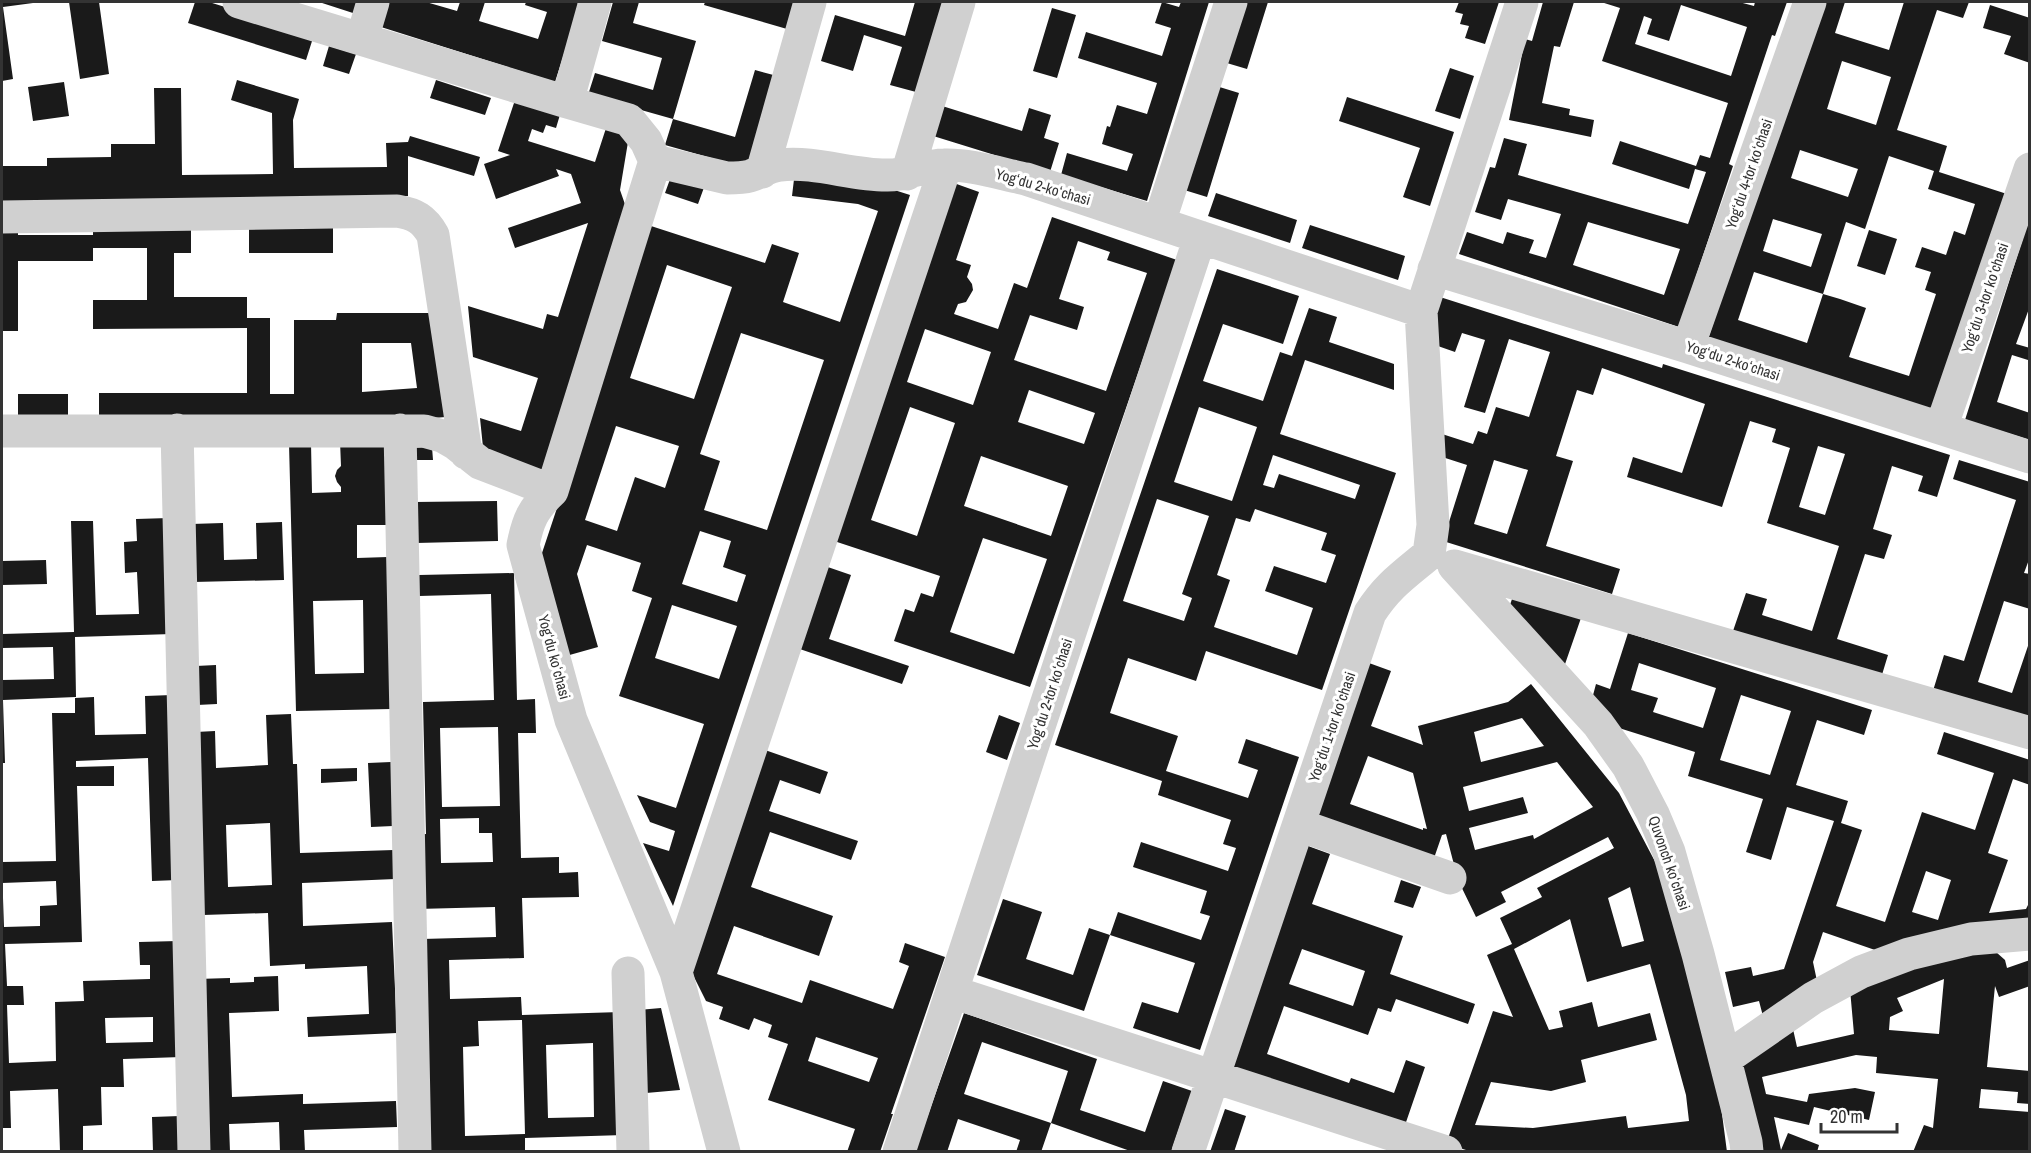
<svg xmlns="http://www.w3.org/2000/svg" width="2031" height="1153" viewBox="0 0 2031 1153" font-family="'Archivo Narrow',sans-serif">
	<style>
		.building { fill: #1a1a1a; fill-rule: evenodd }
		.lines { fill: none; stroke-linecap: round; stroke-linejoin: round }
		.minor { stroke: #d0d0d0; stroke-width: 33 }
		.labels { text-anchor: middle; stroke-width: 6; stroke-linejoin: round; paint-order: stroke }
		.street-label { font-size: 15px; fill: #333; stroke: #fff }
	</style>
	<rect width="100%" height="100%" fill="#fff"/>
	<path class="building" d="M 2,2 L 33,3 L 3,7 L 13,79 L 2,81 Z
		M 69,2 L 99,2 L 109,74 L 80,79 Z
		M 195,2 L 209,2 L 270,21 L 313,38 L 306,60 L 188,23 Z
		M 319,2 L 360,2 L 356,14 Z
		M 389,2 L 426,2 L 457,11 L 460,2 L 485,2 L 479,21 L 538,39 L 547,12 L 525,5 L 526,2 L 574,2 L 580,4 L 555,82 L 381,27 Z
		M 613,2 L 639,2 L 633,23 L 696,41 L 673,119 L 735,137 L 755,70 L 781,77 L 754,170 L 665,145 L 673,119 L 588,95 L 595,73 L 653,90 L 662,58 L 602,41 Z
		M 705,2 L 795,2 L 787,29 L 704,5 Z
		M 915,2 L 943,2 L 916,92 L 890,85 L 902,47 L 864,35 L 853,71 L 821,61 L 835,15 L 905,36 Z
		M 1162,2 L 1179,7 L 1181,2 L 1209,2 L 1147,201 L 1061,175 L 1067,153 L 1127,171 L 1133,154 L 1102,144 L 1107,126 L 1110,127 L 1117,105 L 1147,114 L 1157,83 L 1078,58 L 1086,32 L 1162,56 L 1171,28 L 1155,23 Z
		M 1239,2 L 1268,2 L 1247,69 L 1220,61 Z
		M 1459,2 L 1499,2 L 1485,44 L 1465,38 L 1469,26 L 1460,24 L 1463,14 L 1455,12 Z
		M 1543,2 L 1574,2 L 1560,47 L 1554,46 L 1542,103 L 1570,109 L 1569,115 L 1594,120 L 1591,137 L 1509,120 L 1525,39 L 1532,41 Z
		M 1601,2 L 1739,2 L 1754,6 L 1755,2 L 1787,2 L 1775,36 L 1772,35 L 1729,164 L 1733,166 L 1679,327 L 1459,254 L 1467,232 L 1503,244 L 1507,232 L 1534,240 L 1529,253 L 1546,258 L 1561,214 L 1508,199 L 1501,220 L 1475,212 L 1490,167 L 1495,168 L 1504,138 L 1527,144 L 1518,175 L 1688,224 L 1706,172 L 1695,169 L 1689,189 L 1612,164 L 1620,141 L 1696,166 L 1700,155 L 1710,158 L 1728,103 L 1602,61 L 1620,8 ZM 1681,5 L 1747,27 L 1731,76 L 1635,44 L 1644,16 L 1652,19 L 1647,34 L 1669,41 ZM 1588,222 L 1680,249 L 1664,295 L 1573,265 Z
		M 1819,2 L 1845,2 L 1835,33 L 1889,50 L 1904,2 L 1969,2 L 1963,18 L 1937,10 L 1897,130 L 1947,146 L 1939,172 L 2007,194 L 1935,413 L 1708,339 ZM 1842,61 L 1891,77 L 1876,125 L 1827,109 ZM 1800,150 L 1858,169 L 1848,197 L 1791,178 ZM 1889,156 L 1934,171 L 1928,189 L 1975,204 L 1965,235 L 1954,231 L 1946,255 L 1922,247 L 1915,267 L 1931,272 L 1925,290 L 1936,294 L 1909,376 L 1849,357 L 1866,308 L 1840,299 L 1823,294 L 1807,343 L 1738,320 L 1754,272 L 1823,294 L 1846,222 L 1865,229 ZM 1773,219 L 1822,234 L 1811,267 L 1763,251 Z
		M 1990,5 L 2030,18 L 2030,63 L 2004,54 L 2011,36 L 1983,28 Z
		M 1052,8 L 1076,15 L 1057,78 L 1033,71 Z
		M 329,46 L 356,54 L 349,74 L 323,66 Z
		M 1450,68 L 1474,76 L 1460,119 L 1435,111 Z
		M 237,80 L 299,99 L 293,120 L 294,168 L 387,167 L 386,143 L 408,142 L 410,136 L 480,157 L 474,176 L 408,156 L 408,196 L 2,205 L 2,166 L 47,166 L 47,158 L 111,157 L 111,144 L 155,144 L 154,88 L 181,88 L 182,175 L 273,174 L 272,113 L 231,100 Z
		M 436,80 L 491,98 L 485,115 L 430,98 Z
		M 64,82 L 69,116 L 33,121 L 28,87 Z
		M 1213,85 L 1239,93 L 1207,197 L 1181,189 Z
		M 517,94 L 562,108 L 556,128 L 546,125 L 543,133 L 532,129 L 528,141 L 595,162 L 608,122 L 630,130 L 620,190 L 627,210 L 542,475 L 484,457 L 480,418 L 521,431 L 538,378 L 473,357 L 468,306 L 543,329 L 547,314 L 558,317 L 588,223 L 515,248 L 508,228 L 581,203 L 571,174 L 556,169 L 559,176 L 496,199 L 484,164 L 510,155 L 498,151 Z
		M 1347,97 L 1454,132 L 1430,206 L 1403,197 L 1420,148 L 1339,121 Z
		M 939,105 L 1022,131 L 1029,108 L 1051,115 L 1044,138 L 1059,143 L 1050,172 L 930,135 Z
		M 673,171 L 706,182 L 698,204 L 665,193 Z
		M 795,171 L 866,181 L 910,195 L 673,906 L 643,843 L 669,851 L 675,831 L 650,822 L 637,795 L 676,808 L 704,724 L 619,696 L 652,598 L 632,591 L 641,563 L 587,545 L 577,574 L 598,647 L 566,656 L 539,562 L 651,226 L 765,263 L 772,244 L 799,253 L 783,302 L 840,322 L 878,211 L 858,204 L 792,196 ZM 667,265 L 732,287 L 694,399 L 630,378 ZM 741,333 L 824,360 L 767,530 L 704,510 L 720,461 L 700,454 ZM 616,426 L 679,446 L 665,488 L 635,477 L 617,531 L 585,520 ZM 700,531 L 731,541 L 723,567 L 746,575 L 737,602 L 682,584 ZM 672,605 L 737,626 L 719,679 L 655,658 Z
		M 951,182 L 979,192 L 956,260 L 971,265 L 967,277 L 972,284 L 973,290 L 966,302 L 958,304 L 954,314 L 998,329 L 1014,283 L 1027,288 L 1052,217 L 1177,260 L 1030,687 L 894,641 L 905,609 L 914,612 L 921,593 L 933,597 L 940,576 L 828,539 ZM 1078,241 L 1110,252 L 1107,260 L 1147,273 L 1106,391 L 1014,360 L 1030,315 L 1077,330 L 1084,307 L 1059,299 ZM 925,329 L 991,352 L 973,405 L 907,382 ZM 1029,390 L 1095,413 L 1084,444 L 1018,422 ZM 910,407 L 955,423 L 917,536 L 871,520 ZM 981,456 L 1068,486 L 1051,536 L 964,506 ZM 983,538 L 1047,559 L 1014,654 L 950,632 Z
		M 1216,193 L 1297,220 L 1290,243 L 1208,216 Z
		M 2029,219 L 2030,306 L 2016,344 L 2030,348 L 2030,356 L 2028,360 L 2012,355 L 1997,402 L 2030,413 L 2030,440 L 1965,420 Z
		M 249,225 L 333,225 L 333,253 L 249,253 Z
		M 1310,225 L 1405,256 L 1398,280 L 1302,248 Z
		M 93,227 L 191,227 L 191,253 L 174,253 L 174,297 L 247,297 L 247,318 L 270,318 L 270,394 L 294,394 L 294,320 L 336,320 L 337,313 L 433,313 L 446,417 L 336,425 L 99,425 L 99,393 L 247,393 L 247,328 L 93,329 L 93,300 L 147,300 L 147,248 L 93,248 L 93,261 L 18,261 L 18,331 L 2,331 L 2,229 L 18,229 L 18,235 L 93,235 ZM 362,343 L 411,343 L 417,388 L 362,392 Z
		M 1869,230 L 1897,239 L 1885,275 L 1857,266 Z
		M 1217,269 L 1299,296 L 1283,344 L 1223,324 L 1203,381 L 1263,401 L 1280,352 L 1292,356 L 1309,308 L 1337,317 L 1329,342 L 1394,364 L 1394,390 L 1305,360 L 1280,434 L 1396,473 L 1322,690 L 1206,651 L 1196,681 L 1128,658 L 1110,713 L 1178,736 L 1166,771 L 1248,798 L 1258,770 L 1238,763 L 1246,739 L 1299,757 L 1200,1050 L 1133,1028 L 1142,1002 L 1178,1013 L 1195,963 L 1110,935 L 1118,912 L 1201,940 L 1210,916 L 1200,913 L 1207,891 L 1133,867 L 1141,842 L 1228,871 L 1236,848 L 1223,844 L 1231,820 L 1158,795 L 1162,781 L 1055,745 ZM 1199,407 L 1257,427 L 1232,501 L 1174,482 ZM 1273,455 L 1360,485 L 1355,499 L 1279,474 L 1274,488 L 1263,485 ZM 1157,499 L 1209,516 L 1182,594 L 1192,598 L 1184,621 L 1123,601 ZM 1255,509 L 1327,533 L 1321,550 L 1336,555 L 1326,583 L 1274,566 L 1265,591 L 1313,608 L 1297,655 L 1214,627 L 1230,580 L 1217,575 L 1236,518 L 1250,522 Z
		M 1440,297 L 1662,368 L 1663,364 L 1950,455 L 1937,497 L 1918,491 L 1923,476 L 1892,466 L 1873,529 L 1892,535 L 1884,559 L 1865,554 L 1837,639 L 1888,655 L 1881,678 L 1733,631 L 1746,593 L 1767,599 L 1762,615 L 1812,631 L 1839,546 L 1767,523 L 1790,448 L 1772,442 L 1776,429 L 1750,421 L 1722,507 L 1627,477 L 1633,457 L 1682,473 L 1705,404 L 1602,368 L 1593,395 L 1577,390 L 1556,456 L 1573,461 L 1546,546 L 1620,569 L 1612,594 L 1443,541 L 1467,465 L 1436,455 L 1442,434 L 1473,444 L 1478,431 L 1487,434 L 1496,407 L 1529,417 L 1550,352 L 1509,339 L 1485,413 L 1464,407 L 1485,340 L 1462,333 L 1455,352 L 1435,345 L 1431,325 ZM 1818,446 L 1845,454 L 1825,515 L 1799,507 ZM 1494,460 L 1528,470 L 1507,534 L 1474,524 Z
		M 18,394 L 68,394 L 68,423 L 18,423 Z
		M 385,440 L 387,525 L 357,525 L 357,558 L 388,557 L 391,709 L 296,711 L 289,444 L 311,443 L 312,493 L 341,492 L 341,487 L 337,482 L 335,476 L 337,470 L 341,466 L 340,441 ZM 363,600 L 364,673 L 315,674 L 313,601 Z
		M 432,447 L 433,460 L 411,460 L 410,448 Z
		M 1959,460 L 2030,482 L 2030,557 L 2024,573 L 2030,574 L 2030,609 L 2004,601 L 1978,682 L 2012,693 L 2030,640 L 2030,725 L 1932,694 L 1944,655 L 1964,661 L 2016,500 L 1953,479 Z
		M 497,501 L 498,541 L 416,543 L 415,502 Z
		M 169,518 L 172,634 L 75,637 L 76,697 L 3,700 L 5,763 L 2,763 L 2,680 L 54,679 L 53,647 L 2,648 L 2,634 L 74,632 L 71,521 L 93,521 L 96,615 L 139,614 L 137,572 L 125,573 L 124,542 L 137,541 L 136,519 Z
		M 282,522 L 284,580 L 193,582 L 191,524 L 223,523 L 224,560 L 257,559 L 256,523 Z
		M 46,560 L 47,584 L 2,585 L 2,561 Z
		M 819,564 L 851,575 L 829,639 L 909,666 L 902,684 L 791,646 Z
		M 514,573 L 517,700 L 535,699 L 536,733 L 518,733 L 521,858 L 559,857 L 559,873 L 578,872 L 579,897 L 522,898 L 524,958 L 449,960 L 450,999 L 521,997 L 522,1015 L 621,1012 L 624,1135 L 525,1138 L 525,1152 L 428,1152 L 422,939 L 496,937 L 495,907 L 417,909 L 415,835 L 426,834 L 423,702 L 494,700 L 491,594 L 419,596 L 419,575 ZM 498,727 L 500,806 L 442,807 L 440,728 ZM 479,818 L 479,833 L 492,833 L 493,862 L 441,863 L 440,819 ZM 522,1020 L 525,1134 L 465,1136 L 463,1047 L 479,1046 L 478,1021 ZM 593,1043 L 594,1117 L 548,1118 L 546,1045 Z
		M 1513,596 L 1581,618 L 1564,667 L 1508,611 Z
		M 1628,633 L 1872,710 L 1864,735 L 1817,720 L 1796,785 L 1848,801 L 1841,823 L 1862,830 L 1836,906 L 1885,922 L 1922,812 L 1975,830 L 1994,773 L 1937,754 L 1944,732 L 2030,760 L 2030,785 L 2013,779 L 1988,853 L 2008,860 L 1989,913 L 2026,909 L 2030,901 L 2030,927 L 1875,950 L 1823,932 L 1813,962 L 1817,981 L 1764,1020 L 1759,1001 L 1733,1007 L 1725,972 L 1751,967 L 1753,976 L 1784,969 L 1834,821 L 1787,807 L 1771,860 L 1746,852 L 1763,799 L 1688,776 L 1695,752 L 1619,728 L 1592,699 L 1596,684 L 1610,689 ZM 1639,663 L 1716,688 L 1703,728 L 1653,712 L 1658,698 L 1631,690 ZM 1741,695 L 1791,711 L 1770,775 L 1720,760 ZM 1926,871 L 1951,880 L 1938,920 L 1912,912 Z
		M 1369,663 L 1391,671 L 1371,726 L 1423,745 L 1418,726 L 1508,702 L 1531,684 L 1619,793 L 1660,871 L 1719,1091 L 1727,1152 L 1486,1152 L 1466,1150 L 1446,1144 L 1493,1011 L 1513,1017 L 1487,955 L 1512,944 L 1500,918 L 1542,897 L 1537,888 L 1614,848 L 1608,837 L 1501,892 L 1506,902 L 1476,917 L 1458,880 L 1446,834 L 1442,835 L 1433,861 L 1312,819 ZM 1522,718 L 1544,746 L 1481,762 L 1474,732 ZM 1368,756 L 1413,773 L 1427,829 L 1423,828 L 1423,830 L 1350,804 ZM 1557,762 L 1593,807 L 1534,839 L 1533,835 L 1475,850 L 1469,828 L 1528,813 L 1523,797 L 1469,811 L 1463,787 ZM 1630,887 L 1644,941 L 1622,947 L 1608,898 ZM 1570,919 L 1587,982 L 1650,964 L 1686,1095 L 1689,1121 L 1628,1128 L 1626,1116 L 1533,1128 L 1475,1125 L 1491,1082 L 1551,1091 L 1586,1082 L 1581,1060 L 1657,1040 L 1650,1013 L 1598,1027 L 1592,1002 L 1559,1011 L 1563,1027 L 1549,1030 L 1514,949 Z
		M 216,665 L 217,704 L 197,705 L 196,666 Z
		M 172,695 L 178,880 L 152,881 L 148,758 L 76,761 L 76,767 L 114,766 L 114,786 L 77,786 L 82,942 L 5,944 L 7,986 L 23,986 L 24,1005 L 7,1005 L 9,1063 L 56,1061 L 55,1002 L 84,1001 L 83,981 L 150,979 L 150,965 L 140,965 L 139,942 L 178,941 L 181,1057 L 123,1059 L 124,1087 L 101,1087 L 102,1125 L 83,1126 L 83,1152 L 60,1152 L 58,1089 L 10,1091 L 11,1128 L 2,1128 L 2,898 L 3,898 L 4,927 L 40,926 L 40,906 L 57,905 L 56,881 L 2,883 L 2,862 L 56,861 L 52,713 L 75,713 L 75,698 L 94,697 L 95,735 L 146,734 L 145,696 ZM 153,1017 L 153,1042 L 106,1043 L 105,1018 Z
		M 291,714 L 293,764 L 297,764 L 300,853 L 394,850 L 395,879 L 302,883 L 303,926 L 392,922 L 397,1033 L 308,1037 L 307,1017 L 369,1014 L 367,966 L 305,969 L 305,964 L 270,966 L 268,913 L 203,915 L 196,732 L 215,731 L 216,768 L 268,765 L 266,715 ZM 270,823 L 272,885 L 228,887 L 226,825 Z
		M 999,715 L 1020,723 L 1007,760 L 986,752 Z
		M 765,750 L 828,772 L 820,794 L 780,780 L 769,811 L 858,841 L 851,860 L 770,832 L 751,887 L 833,916 L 819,956 L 734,926 L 717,974 L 802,1003 L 810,980 L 893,1009 L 909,966 L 899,962 L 905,943 L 945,957 L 891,1114 L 893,1114 L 880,1152 L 847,1152 L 855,1129 L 768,1100 L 788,1044 L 768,1037 L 772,1025 L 754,1018 L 749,1030 L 719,1019 L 723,1007 L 706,1001 L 689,967 ZM 816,1037 L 878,1058 L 869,1082 L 808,1061 Z
		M 391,762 L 393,826 L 371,827 L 368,763 Z
		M 357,768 L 357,781 L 321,783 L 321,769 Z
		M 1308,846 L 1330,854 L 1312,904 L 1403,936 L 1390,974 L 1475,1004 L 1468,1024 L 1396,999 L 1391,1012 L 1378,1008 L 1368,1035 L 1284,1006 L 1267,1054 L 1349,1083 L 1351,1078 L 1394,1093 L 1406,1060 L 1425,1067 L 1404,1128 L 1230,1067 ZM 1302,949 L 1365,971 L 1353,1006 L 1289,984 Z
		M 1401,880 L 1421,887 L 1413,908 L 1394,902 Z
		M 1003,899 L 1042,912 L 1026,959 L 1073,975 L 1089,928 L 1110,935 L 1084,1011 L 977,975 Z
		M 1996,952 L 2005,960 L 2007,968 L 2030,960 L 2030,986 L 1999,997 L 1995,986 L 1987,1067 L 2030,1071 L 2030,1104 L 2017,1103 L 2018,1092 L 1981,1089 L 1979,1108 L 2030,1112 L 2030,1152 L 1913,1152 L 1924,1125 L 1933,1128 L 1938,1079 L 1876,1073 L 1877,1057 L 1856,1055 L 1762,1077 L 1766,1094 L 1807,1102 L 1809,1094 L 1855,1088 L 1875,1092 L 1869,1120 L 1814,1107 L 1809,1125 L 1774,1117 L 1781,1150 L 1788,1133 L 1819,1145 L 1817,1152 L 1754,1152 L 1731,1061 L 1793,1029 L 1797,1047 L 1854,1034 L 1850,989 L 1955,953 ZM 1944,979 L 1939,1034 L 1889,1030 L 1890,1017 L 1903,1011 L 1897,998 Z
		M 278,976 L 279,1011 L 229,1013 L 232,1097 L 303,1094 L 303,1104 L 396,1101 L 397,1127 L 304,1130 L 305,1152 L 280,1152 L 279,1122 L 229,1124 L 230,1152 L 204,1152 L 197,979 L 230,978 L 230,983 L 254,982 L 254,977 Z
		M 661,1008 L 680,1090 L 646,1093 L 638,1010 Z
		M 964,1013 L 1097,1059 L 1080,1110 L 1145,1132 L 1163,1081 L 1192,1091 L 1171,1152 L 1133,1152 L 1051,1123 L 1041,1152 L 1016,1152 L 1020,1140 L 958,1119 L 947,1152 L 915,1152 ZM 982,1042 L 1068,1071 L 1051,1123 L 964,1094 Z
		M 1225,1109 L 1246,1116 L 1234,1152 L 1210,1152 Z
		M 180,1116 L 181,1152 L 153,1152 L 152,1117 Z"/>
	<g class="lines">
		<path class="minor" d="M 239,2 L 567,102
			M 595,2 L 567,102 L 629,120 L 646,141 L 655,161
			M 362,39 L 373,2
			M 655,161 L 552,491 C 533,509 528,520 523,545 L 571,720 L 676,972 L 724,1152
			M 655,161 L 727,178 C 735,178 743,178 750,176 C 760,173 769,166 780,165 C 815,161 851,175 886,175 C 906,176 924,165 944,165 C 970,164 1001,174 1026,179 L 1421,311
			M 762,172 L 810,2
			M 907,174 L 959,2
			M 2,217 L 397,211 C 415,214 424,219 433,235 L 466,453
			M 1159,223 L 1231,2
			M 1434,269 L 1688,347 L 2030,457
			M 1688,347 L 1810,2
			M 1941,428 L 2030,169
			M 177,430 L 194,1152
			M 400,430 L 415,1152
			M 2,431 L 424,431 L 442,436 L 456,444 L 480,463 L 552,491
			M 1454,566 L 1598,724 L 1628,766 L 1653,814 L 1669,852 L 1698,954 L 1746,1142 L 1747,1152
			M 1455,566 L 2030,733
			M 1299,825 L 1450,878
			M 676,972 L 946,165
			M 628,973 L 633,1152
			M 952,992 L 1446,1152
			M 1725,1059 L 1813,998 L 1861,972 L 1909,954 L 1971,939 L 2030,934
			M 899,1152 L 1200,237
			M 1188,1152 L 1370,613 C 1388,585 1404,575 1429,554 L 1433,525 L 1421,311 L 1522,2"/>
	</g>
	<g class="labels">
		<g class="street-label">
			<text transform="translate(1749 174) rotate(-71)" y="5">Yogʻdu 4-tor koʻchasi</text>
			<text transform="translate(1043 187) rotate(16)" y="5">Yogʻdu 2-koʻchasi</text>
			<text transform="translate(1985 298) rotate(-71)" y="5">Yogʻdu 3-tor koʻchasi</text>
			<text transform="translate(1733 361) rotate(18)" y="5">Yogʻdu 2-koʻchasi</text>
			<text transform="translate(554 657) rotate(75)" y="5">Yogʻdu koʻchasi</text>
			<text transform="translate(1050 694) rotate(-72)" y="5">Yogʻdu 2-tor koʻchasi</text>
			<text transform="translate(1332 727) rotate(-71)" y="5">Yogʻdu 1-tor koʻchasi</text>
			<text transform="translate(1669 863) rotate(71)" y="5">Quvonch koʻchasi</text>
		</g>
	</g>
	<rect width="2031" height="1153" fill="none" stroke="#333333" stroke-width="6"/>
	<path d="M1821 1123v9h76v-9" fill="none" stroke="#333333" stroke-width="3"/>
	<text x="1830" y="1123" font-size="18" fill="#333333" stroke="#ffffff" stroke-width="4.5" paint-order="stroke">20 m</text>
</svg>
